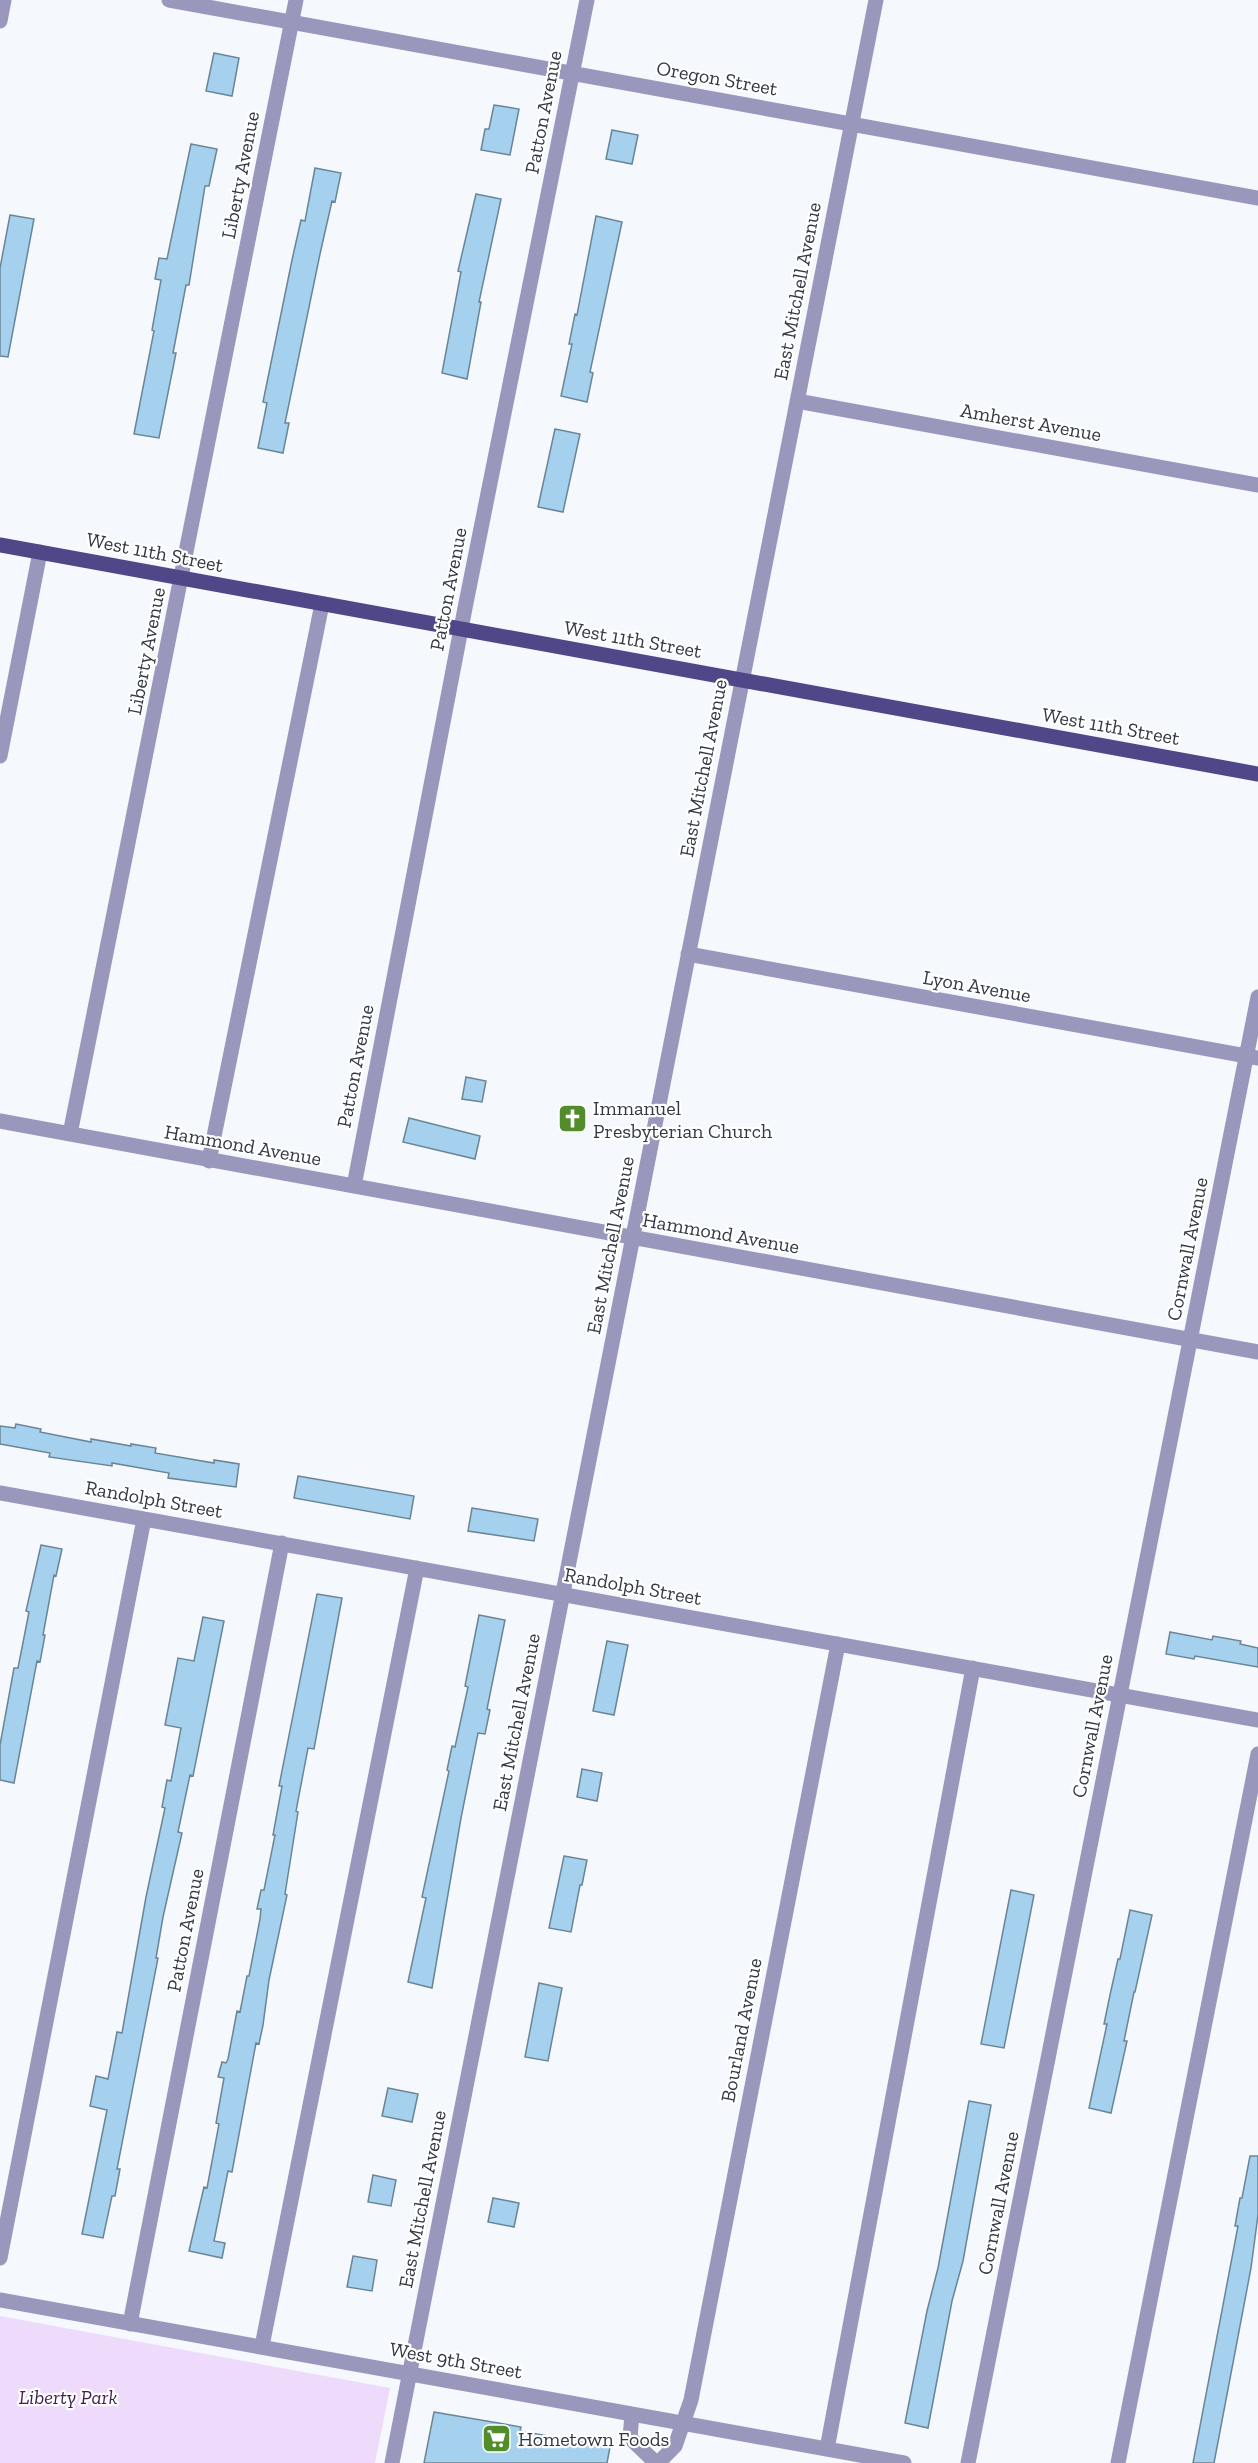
<svg xmlns="http://www.w3.org/2000/svg" width="1258" height="2463" viewBox="0 0 1258 2463" font-family="'Zilla Slab',serif">
	<style>
		.green { fill: #eedafa }
		.building { fill: #a5d1ee; stroke: #6a8596; stroke-width: 1.5 }
		.lines { fill: none; stroke-linecap: round; stroke-linejoin: round }
		.minor { stroke: #9a97bd; stroke-width: 15 }
		.major { stroke: #504788; stroke-width: 15 }
		.labels { text-anchor: middle; stroke-width: 4.5; stroke-linejoin: round; paint-order: stroke }
		.street-label { font-size: 20px; fill: #333943; stroke: #fff }
		.poi-label { font-size: 20px; fill: #333943; stroke: #fff; text-anchor: start }
		.park-label { font-size: 20px; font-style: italic; fill: #3f1e50; stroke: #fff }
	</style>
	<rect width="100%" height="100%" fill="#f5f8fd"/>
	<path class="green" d="M 0,2316 L 390,2388 L 375,2463 L 0,2463 Z"/>
	<path class="building" d="M 214,53 L 239,58 L 232,96 L 206,91 Z
		M 494,105 L 519,109 L 510,155 L 481,150 L 485,129 L 489,129 Z
		M 612,130 L 638,135 L 632,164 L 606,159 Z
		M 191,144 L 217,149 L 209,186 L 205,186 L 189,285 L 186,285 L 173,353 L 176,353 L 159,438 L 134,434 L 154,331 L 152,330 L 161,280 L 155,279 L 159,258 L 167,259 Z
		M 315,168 L 341,173 L 335,202 L 332,201 L 320,254 L 285,423 L 289,423 L 283,453 L 258,448 L 267,403 L 263,402 L 292,260 L 301,220 L 305,221 Z
		M 476,194 L 501,199 L 479,302 L 481,302 L 467,379 L 442,373 L 461,272 L 458,271 Z
		M 10,215 L 34,219 L 8,357 L 0,356 L 0,268 Z
		M 596,216 L 622,222 L 590,372 L 593,373 L 587,402 L 561,396 L 572,344 L 569,344 L 575,314 L 577,315 Z
		M 555,429 L 580,434 L 563,512 L 538,507 Z
		M 466,1077 L 486,1081 L 482,1102 L 462,1099 Z
		M 409,1118 L 480,1136 L 475,1159 L 403,1142 Z
		M 16,1424 L 41,1429 L 40,1432 L 91,1442 L 91,1439 L 131,1446 L 131,1444 L 156,1448 L 155,1453 L 214,1463 L 214,1460 L 239,1464 L 236,1487 L 168,1478 L 169,1473 L 112,1463 L 112,1466 L 49,1457 L 50,1453 L 0,1444 L 0,1426 L 15,1428 Z
		M 298,1476 L 414,1496 L 410,1519 L 294,1498 Z
		M 472,1508 L 538,1519 L 534,1541 L 468,1531 Z
		M 41,1545 L 62,1549 L 56,1576 L 54,1575 L 43,1635 L 45,1635 L 40,1662 L 37,1661 L 14,1783 L 0,1780 L 0,1745 L 14,1668 L 18,1668 L 29,1612 L 26,1611 Z
		M 317,1594 L 342,1598 L 314,1749 L 308,1748 L 296,1811 L 298,1812 L 285,1894 L 287,1895 L 269,1980 L 263,2025 L 259,2044 L 256,2043 L 232,2172 L 228,2171 L 214,2241 L 225,2243 L 222,2258 L 189,2251 L 204,2187 L 207,2188 L 219,2124 L 216,2123 L 224,2078 L 218,2077 L 222,2062 L 226,2063 L 228,2059 L 237,2011 L 240,2012 L 247,1976 L 249,1976 L 260,1919 L 261,1909 L 257,1909 L 261,1890 L 264,1890 L 275,1835 L 273,1835 L 282,1786 L 279,1786 Z
		M 479,1615 L 505,1620 L 487,1709 L 490,1710 L 485,1734 L 478,1733 L 461,1818 L 432,1988 L 408,1982 L 426,1898 L 422,1897 L 449,1771 L 447,1770 L 452,1746 L 455,1747 L 468,1687 L 465,1686 Z
		M 203,1617 L 224,1621 L 193,1776 L 190,1775 L 178,1832 L 182,1833 L 163,1917 L 156,1958 L 158,1958 L 117,2169 L 120,2169 L 115,2196 L 112,2196 L 103,2238 L 82,2234 L 107,2110 L 90,2106 L 96,2076 L 108,2079 L 117,2032 L 122,2033 L 146,1897 L 165,1808 L 162,1807 L 167,1780 L 171,1781 L 181,1728 L 165,1725 L 178,1658 L 194,1661 Z
		M 1170,1632 L 1212,1640 L 1213,1636 L 1241,1641 L 1240,1644 L 1258,1648 L 1258,1667 L 1195,1656 L 1194,1659 L 1166,1654 Z
		M 607,1641 L 628,1645 L 614,1715 L 593,1711 Z
		M 582,1769 L 602,1773 L 597,1801 L 577,1797 Z
		M 564,1856 L 587,1860 L 582,1885 L 580,1885 L 571,1932 L 549,1928 Z
		M 1011,1890 L 1034,1895 L 1004,2048 L 981,2044 Z
		M 1130,1910 L 1152,1915 L 1135,1992 L 1134,1992 L 1124,2041 L 1127,2041 L 1111,2113 L 1089,2108 L 1107,2024 L 1104,2024 L 1110,1995 L 1118,1959 L 1120,1959 Z
		M 539,1983 L 562,1988 L 548,2061 L 525,2057 Z
		M 388,2088 L 418,2094 L 412,2122 L 382,2116 Z
		M 969,2101 L 991,2105 L 963,2261 L 952,2301 L 928,2428 L 905,2423 L 927,2311 L 938,2268 Z
		M 1250,2156 L 1258,2156 L 1258,2215 L 1251,2268 L 1214,2463 L 1193,2463 L 1238,2226 L 1235,2226 L 1240,2198 L 1242,2198 Z
		M 373,2175 L 396,2180 L 391,2206 L 368,2202 Z
		M 493,2198 L 519,2203 L 514,2227 L 488,2222 Z
		M 353,2256 L 377,2260 L 372,2291 L 347,2287 Z
		M 434,2412 L 521,2427 L 520,2431 L 610,2447 L 607,2463 L 424,2463 Z"/>
	<g class="lines">
		<path class="minor" d="M 169,0 L 1258,198
			M 0,21 L 4,0
			M 797,401 L 1258,485
			M 0,756 L 40,552
			M 688,954 L 1258,1058
			M 0,1121 L 1258,1352
			M 70,1134 L 296,0
			M 209,1161 L 322,604
			M 354,1186 L 465,608 L 587,0
			M 0,1493 L 1258,1720
			M 0,2258 L 144,1519
			M 0,2300 L 904,2463
			M 130,2324 L 282,1543
			M 262,2346 L 417,1568
			M 632,2414 L 630,2438 L 656,2463
			M 827,2449 L 973,1668
			M 392,2463 L 876,0
			M 658,2463 L 675,2446 L 691,2400 L 838,1644
			M 968,2463 L 1258,997
			M 1118,2463 L 1258,1754"/>
		<path class="major" d="M 0,545 L 1258,774"/>
	</g>
	<defs>
		<symbol id="church-square" viewBox="-11 -11 22 22"><rect x="-9" y="-9" width="18" height="18" rx="4" fill="#538d2b" stroke="#fff"/><path d="M-1.2-6h2.4v3.5h3.3v2.4h-3.3V6h-2.4V-.1h-3.3v-2.4h3.3Z" fill="#fff"/></symbol>
		<symbol id="supermarket-square" viewBox="-11 -11 22 22"><rect x="-9" y="-9" width="18" height="18" rx="4" fill="#538d2b" stroke="#fff"/><path d="M-6-5.5h2.5l.6 2H6L4.5 2H-2.5L-4.4-4H-6ZM-1.5 3.2a1.3 1.3 0 1 0 .1 0ZM3 3.2a1.3 1.3 0 1 0 .1 0Z" fill="#fff"/></symbol>
	</defs>
	<g fill-rule="evenodd">
		<use href="#church-square" x="556" y="1102" width="33" height="33"/>
		<use href="#supermarket-square" x="480" y="2422" width="33" height="33"/>
	</g>
	<g class="labels">
		<g class="street-label">
			<text transform="translate(717 78) rotate(10)" y="7">Oregon Street</text>
			<text transform="translate(543 112) rotate(-79)" y="7">Patton Avenue</text>
			<text transform="translate(240 175) rotate(-79)" y="7">Liberty Avenue</text>
			<text transform="translate(797 291) rotate(-79)" y="7">East Mitchell Avenue</text>
			<text transform="translate(1031 422) rotate(10)" y="7">Amherst Avenue</text>
			<text transform="translate(155 552) rotate(11)" y="7">West 11th Street</text>
			<text transform="translate(448 589) rotate(-79)" y="7">Patton Avenue</text>
			<text transform="translate(633 639) rotate(10)" y="7">West 11th Street</text>
			<text transform="translate(146 651) rotate(-79)" y="7">Liberty Avenue</text>
			<text transform="translate(1111 726) rotate(10)" y="7">West 11th Street</text>
			<text transform="translate(703 768) rotate(-79)" y="7">East Mitchell Avenue</text>
			<text transform="translate(977 986) rotate(10)" y="7">Lyon Avenue</text>
			<text transform="translate(355 1066) rotate(-79)" y="7">Patton Avenue</text>
			<text transform="translate(243 1145) rotate(10)" y="7">Hammond Avenue</text>
			<text transform="translate(721 1233) rotate(10)" y="7">Hammond Avenue</text>
			<text transform="translate(610 1245) rotate(-79)" y="7">East Mitchell Avenue</text>
			<text transform="translate(1187 1249) rotate(-79)" y="7">Cornwall Avenue</text>
			<text transform="translate(154 1499) rotate(10)" y="7">Randolph Street</text>
			<text transform="translate(633 1586) rotate(10)" y="7">Randolph Street</text>
			<text transform="translate(516 1722) rotate(-79)" y="7">East Mitchell Avenue</text>
			<text transform="translate(1092 1726) rotate(-79)" y="7">Cornwall Avenue</text>
			<text transform="translate(185 1930) rotate(-79)" y="7">Patton Avenue</text>
			<text transform="translate(741 2030) rotate(-79)" y="7">Bourland Avenue</text>
			<text transform="translate(422 2199) rotate(-79)" y="7">East Mitchell Avenue</text>
			<text transform="translate(998 2203) rotate(-79)" y="7">Cornwall Avenue</text>
			<text transform="translate(456 2360) rotate(10)" y="7">West 9th Street</text>
		</g>
		<g class="poi-label">
			<text x="593" y="1115">Immanuel<tspan x="593" dy="23">Presbyterian Church</tspan></text>
			<text x="518" y="2446">Hometown Foods</text>
		</g>
		<g class="park-label">
			<text x="68" y="2404">Liberty Park</text>
		</g>
	</g>
</svg>
